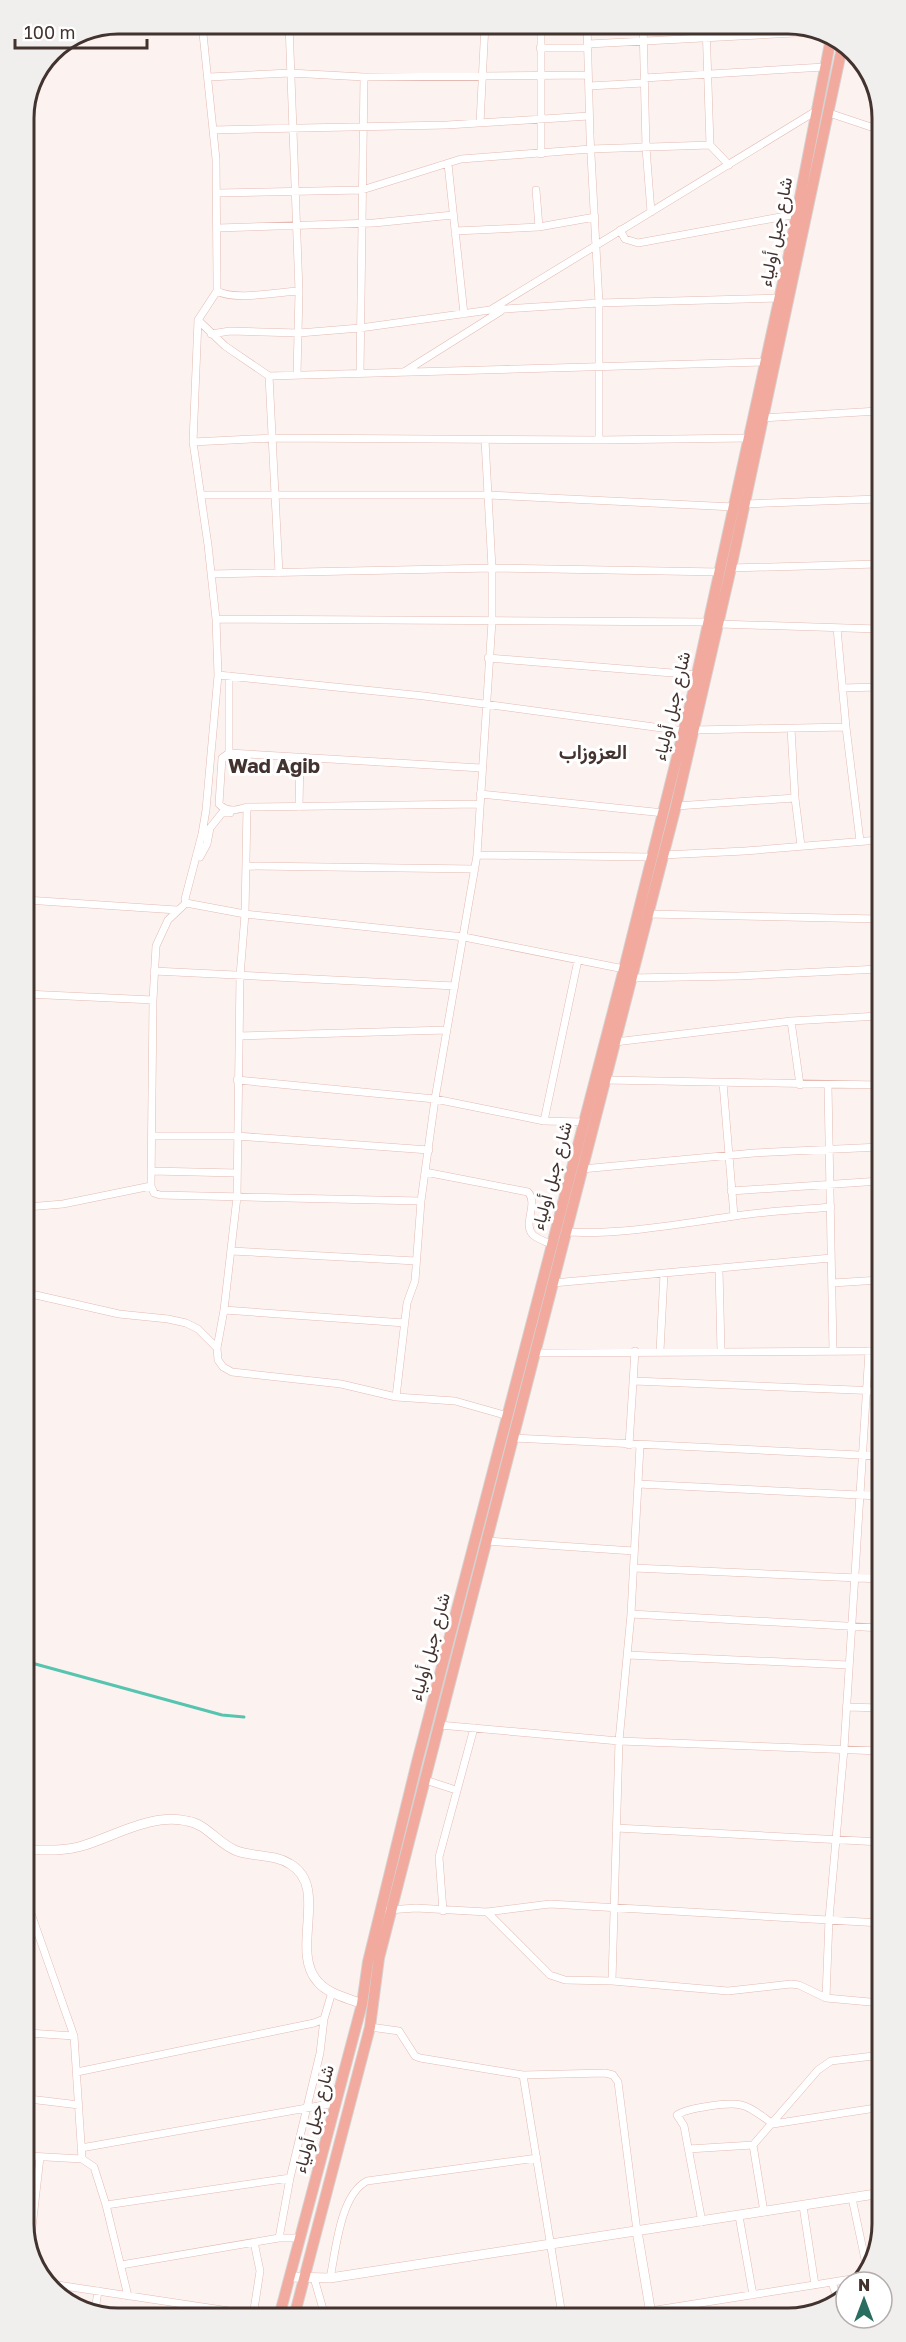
<svg xmlns="http://www.w3.org/2000/svg" width="906" height="2342" viewBox="0 0 906 2342" font-family="'Golos Text',Vazirmatn,sans-serif">
	<style>
		.lines { fill: none; stroke-linecap: round; stroke-linejoin: round }
		.stream { stroke: #56c4af; stroke-width: 3 }
		.minor-casing { stroke: #e4bab2; stroke-width: 8 }
		.tertiary-casing { stroke: #e4bab2; stroke-width: 10 }
		.primary-casing { stroke: #d6d2d1; stroke-width: 12 }
		.minor { stroke: #fff; stroke-width: 7 }
		.tertiary { stroke: #fff; stroke-width: 9 }
		.primary { stroke: #f1aa9d; stroke-width: 10 }
		.labels { text-anchor: middle; stroke-width: 6; stroke-linejoin: round; paint-order: stroke }
		.street-label { font-size: 18px; fill: #43332f; stroke: #fff }
		.neighbourhood-label { font-size: 20px; font-weight: bold; fill: #43332f; stroke: #fff }
		.rim { fill: none; stroke: #43332f; stroke-width: 3 }
	</style>
	<rect width="100%" height="100%" fill="#fcf3f1"/>
	<g class="lines">
		<path class="stream" d="M 28,1662 L 222,1715 L 244,1717"/>
		<defs>
			<path id="minor" d="M 202,24 L 216,159 L 217,279 L 217,291 L 198,320 L 193,442 L 208,545 L 216,619 L 218,675 L 206,810 L 202,834 L 185,899 L 186,903 L 245,914 L 464,937 L 624,969
				M 289,24 L 299,291 L 297,375
				M 463,24 L 485,26
				M 541,24 L 541,154
				M 587,24 L 590,136 L 599,303 L 599,440
				M 643,24 L 646,148 L 651,212
				M 706,24 L 710,145 L 729,165
				M 588,44 L 814,32
				M 540,48 L 588,48
				M 209,77 L 290,73 L 364,77 L 588,75
				M 644,78 L 824,67
				M 589,86 L 644,83
				M 829,113 L 877,129
				M 480,123 L 485,24
				M 213,130 L 447,125 L 589,116
				M 448,164 L 464,314
				M 536,190 L 539,227
				M 218,193 L 362,190 L 461,159 L 591,149 L 710,145
				M 218,228 L 374,223 L 453,215
				M 620,230 L 625,239 L 638,243 L 797,214
				M 455,231 L 539,227 L 595,217
				M 217,291 C 234,301 279,292 299,291
				M 492,309 L 816,111
				M 198,320 L 225,346 L 269,376 L 766,362
				M 211,334 L 230,331 L 299,333 L 360,328 L 490,310 L 599,303 L 779,298
				M 404,372 L 501,311
				M 360,373 L 364,77
				M 269,376 L 279,573
				M 761,418 L 878,411
				M 193,442 L 273,438 L 599,440 L 749,438
				M 201,495 L 488,495 L 734,507
				M 745,504 L 878,499
				M 731,568 L 878,564
				M 211,574 L 492,568 L 720,572
				M 216,619 L 709,622
				M 719,624 L 878,629
				M 837,628 L 846,727 L 860,841
				M 488,658 L 697,675
				M 218,675 L 424,696 L 684,731
				M 229,676 L 229,753 L 222,758 L 219,804 C 227,813 237,810 247,807 L 480,804
				M 842,688 L 878,687
				M 791,729 L 795,798 L 801,846
				M 694,730 L 846,727
				M 229,753 L 481,768
				M 480,794 L 664,813
				M 676,806 L 795,798
				M 247,807 L 245,914 L 240,976 L 237,1197 L 224,1310 L 217,1348 L 218,1360 L 223,1367 L 232,1372 L 341,1384 L 396,1397 L 455,1401 L 508,1416
				M 299,807 L 300,758
				M 477,855 L 652,857
				M 663,855 L 745,851 L 879,840
				M 200,857 L 207,844 L 210,828 L 222,813 L 230,813
				M 246,866 L 475,869
				M 26,900 L 177,910
				M 186,903 L 168,920 L 156,946 L 153,1000 L 151,1186 L 154,1193 L 160,1195 L 421,1201
				M 648,914 L 879,919
				M 154,971 L 455,986
				M 630,978 L 739,976 L 879,969
				M 26,994 L 153,1000
				M 791,1021 L 800,1085
				M 239,1036 L 447,1030
				M 615,1042 L 791,1021 L 879,1016
				M 237,1080 L 435,1099 L 544,1121 L 583,1122
				M 605,1080 L 879,1085
				M 723,1083 L 734,1216
				M 828,1086 L 833,1351
				M 544,1121 L 578,960
				M 152,1136 L 237,1136 L 429,1150
				M 582,1169 L 754,1153 L 880,1147
				M 152,1171 L 237,1173
				M 425,1172 L 528,1192 C 539,1204 522,1224 533,1235 C 538,1239 546,1242 551,1244
				M 731,1191 L 880,1181
				M 27,1207 L 63,1204 L 151,1186
				M 565,1232 C 621,1235 679,1224 735,1216 C 766,1211 799,1210 831,1207
				M 231,1251 L 416,1261
				M 719,1269 L 721,1351
				M 553,1283 L 831,1258
				M 832,1283 L 880,1280
				M 27,1293 L 119,1314 L 168,1319 L 186,1323 L 198,1329 L 217,1348
				M 224,1310 L 405,1323
				M 660,1351 L 664,1274
				M 534,1353 L 880,1351
				M 634,1381 L 880,1391
				M 396,1397 L 407,1303 L 415,1281 L 421,1201 L 435,1099 L 477,855 L 492,621 L 492,568 L 485,440
				M 513,1438 L 880,1456
				M 629,1445 L 635,1351
				M 638,1484 L 880,1496
				M 486,1541 L 634,1551
				M 634,1568 L 881,1579
				M 631,1614 L 881,1628
				M 628,1655 L 848,1665
				M 846,1707 L 881,1708
				M 439,1725 L 619,1741 L 881,1751
				M 425,1780 L 456,1790
				M 616,1828 L 881,1842
				M 28,1905 L 74,2036 L 82,2159
				M 388,1910 L 416,1908 L 487,1912 L 550,1904 L 881,1923
				M 443,1911 L 439,1857 L 474,1728
				M 487,1912 L 550,1975 L 565,1980 L 612,1981 L 728,1991 L 791,1984 L 799,1985 L 826,1998 L 881,2003
				M 612,1981 L 619,1741 L 631,1614 L 640,1446
				M 826,1998 L 829,1919 L 844,1749 L 869,1351
				M 370,2027 L 399,2031 L 415,2056 L 420,2058 L 523,2075 L 562,2315
				M 28,2033 L 74,2036
				M 77,2072 L 314,2023 L 324,2019 L 332,1992
				M 523,2075 L 605,2073 L 613,2075 L 618,2082 L 637,2231
				M 29,2099 L 79,2105
				M 81,2148 L 335,2103
				M 688,2149 L 753,2145
				M 29,2156 L 82,2159 L 94,2167 L 106,2205 L 128,2296
				M 852,2198 L 867,2269
				M 106,2205 L 290,2178
				M 803,2206 L 815,2285
				M 764,2212 L 753,2145 L 818,2070 L 831,2061 L 882,2055
				M 739,2216 L 753,2295
				M 702,2222 L 684,2126 L 677,2115 C 687,2108 728,2102 741,2105 C 752,2107 764,2118 773,2124 L 882,2107
				M 279,2238 L 290,2178 L 320,2053 L 324,2019
				M 29,2254 L 40,2157
				M 121,2265 L 279,2238 L 300,2238
				M 314,2278 L 325,2316
				M 330,2278 C 336,2250 340,2195 367,2181 L 537,2158
				M 832,2283 L 838,2299
				M 51,2284 L 269,2317
				M 95,2311 L 98,2291
				M 650,2311 L 864,2277
				M 253,2316 L 260,2271 L 254,2242"/>
			<path id="tertiary" d="M 28,1850 C 46,1850 65,1851 82,1846 C 115,1836 152,1813 187,1821 C 207,1824 218,1844 237,1851 C 254,1857 274,1854 290,1864 C 330,1887 289,1951 318,1982 C 328,1994 348,1998 362,2004
				M 637,2231 L 651,2314
				M 290,2277 L 330,2278 L 882,2193"/>
			<path id="primary" d="M 279,2317 L 362,2004 L 368,1962 L 417,1762 L 624,969 L 692,697 L 788,259 L 831,38
				M 294,2317 L 370,2027 L 379,1958 L 676,806 L 731,568 L 843,43"/>
		</defs>
		<use href="#minor" class="minor-casing"/>
		<use href="#tertiary" class="tertiary-casing"/>
		<use href="#primary" class="primary-casing"/>
		<use href="#minor" class="minor"/>
		<use href="#tertiary" class="tertiary"/>
		<use href="#primary" class="primary"/>
	</g>
	<g class="labels">
		<g class="street-label">
			<text transform="translate(776 232) rotate(-79)" y="6">شارع جبل أولياء</text>
			<text transform="translate(672 706) rotate(-77)" y="6">شارع جبل أولياء</text>
			<text transform="translate(552 1176) rotate(-75)" y="6">شارع جبل أولياء</text>
			<text transform="translate(430 1647) rotate(-75)" y="6">شارع جبل أولياء</text>
			<text transform="translate(314 2119) rotate(-75)" y="6">شارع جبل أولياء</text>
		</g>
		<g class="neighbourhood-label">
			<text x="593" y="759">العزوزاب</text>
			<text x="274" y="773">Wad Agib</text>
		</g>
	</g>
	<path d="M0 0H906V2342H0ZM118 34H788A84 84 0 0 1 872 118V2224A84 84 0 0 1 788 2308H118A84 84 0 0 1 34 2224V118A84 84 0 0 1 118 34Z" fill="#f0efee" fill-rule="evenodd"/>
	<path class="rim" d="M118 34H788A84 84 0 0 1 872 118V2224A84 84 0 0 1 788 2308H118A84 84 0 0 1 34 2224V118A84 84 0 0 1 118 34Z"/>
	<g transform="translate(864 2300)"><circle r="28" fill="#ffffff" stroke="#b4adac" stroke-width="1.5"/>
	<path d="M0-4.5L10 22L0 15L-10 22Z" fill="#296e61"/>
	<text y="-9" font-size="16" font-weight="bold" text-anchor="middle" fill="#43332f">N</text>
	</g>
	<path d="M15 39v9h132v-9" fill="none" stroke="#43332f" stroke-width="3"/>
	<text x="24" y="39" font-size="18" fill="#43332f" stroke="#ffffff" stroke-width="4.5" paint-order="stroke">100 m</text>
</svg>
